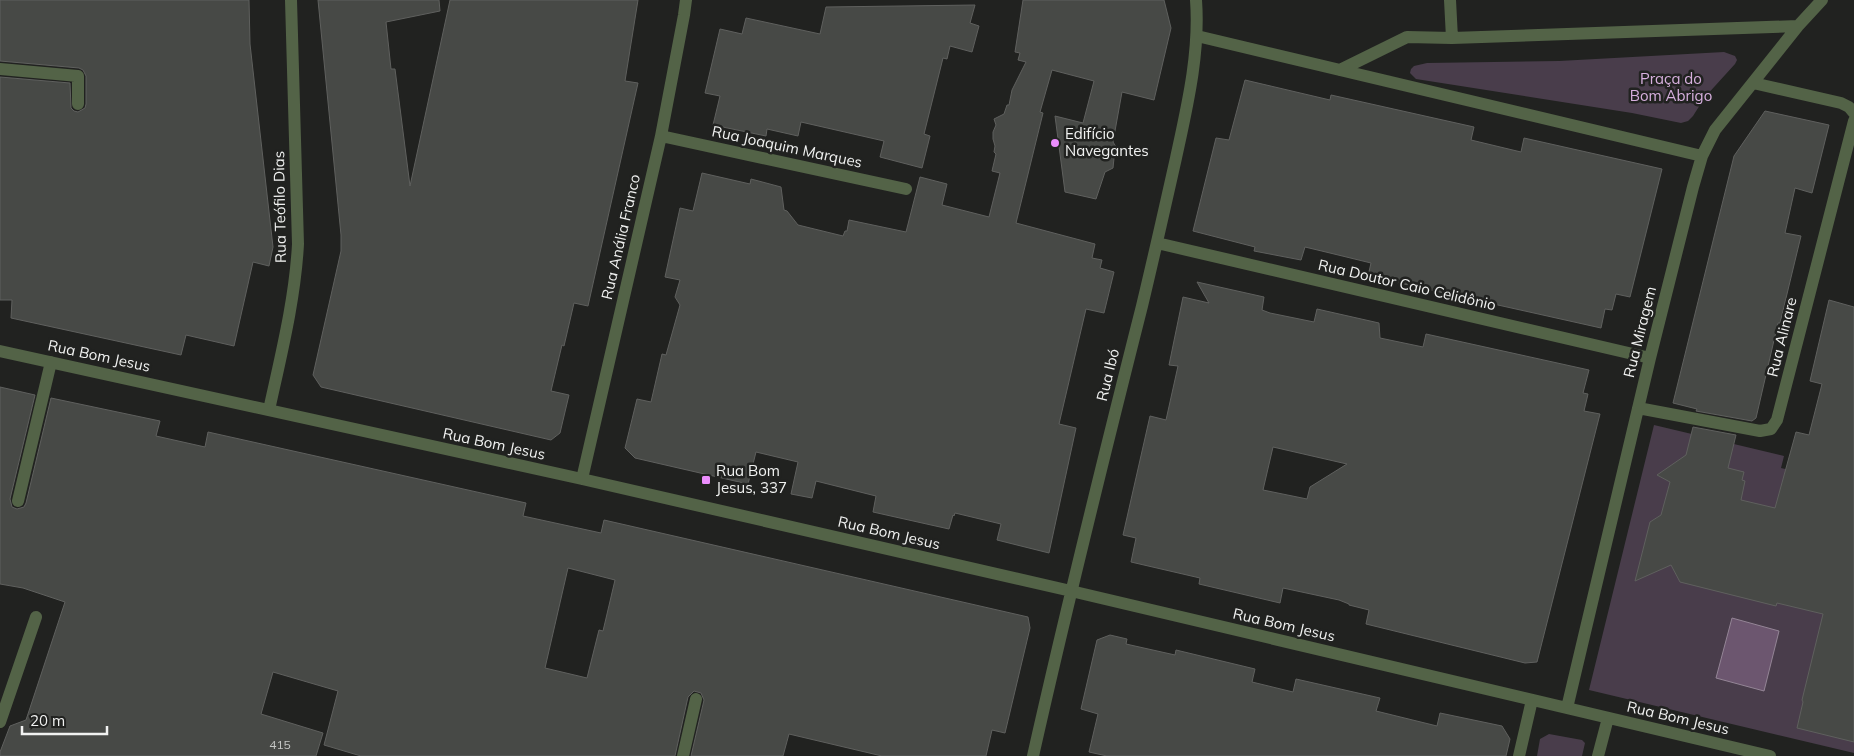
<svg xmlns="http://www.w3.org/2000/svg" width="1854" height="756" viewBox="0 0 1854 756" font-family="Mulish,sans-serif">
	<style>
		.green { fill: #493d4b }
		.water { fill: #6c566f; stroke: #948596 }
		.building { fill: #474946; stroke: #5f605e; fill-rule: evenodd }
		.lines { fill: none; stroke-linecap: round; stroke-linejoin: round }
		.minor { stroke: #536347; stroke-width: 12 }
		.poi-dot { fill: #eb8dfc; stroke: #212220; stroke-width: 2 }
		.labels { text-anchor: middle; stroke-width: 5; stroke-linejoin: round; paint-order: stroke }
		.number-label { font-size: 12px; fill: #c6c8c6 }
		.park-label { font-size: 15px; fill: #d7b0de; stroke: #212220 }
		.poi-label { font-size: 15px; fill: #f1f2f1; stroke: #212220; text-anchor: start }
		.street-label { font-size: 15px; fill: #f1f2f1; stroke: #212220 }
	</style>
	<rect width="100%" height="100%" fill="#212220"/>
	<path class="green" d="M 1724,52 L 1735,56 L 1737,60 L 1735,64 L 1705,97 L 1693,116 L 1688,121 L 1681,123 L 1632,113 L 1416,79 L 1410,73 L 1411,69 L 1414,66 L 1427,63 L 1559,61 Z
		M 1654,425 L 1784,456 L 1781,468 L 1854,485 L 1854,753 L 1589,690 Z
		M 1549,734 L 1582,740 L 1585,743 L 1582,756 L 1537,756 L 1540,739 Z"/>
	<path class="water" d="M 1732,618 L 1779,631 L 1764,691 L 1716,678 Z"/>
	<path class="building" d="M 0,0 L 249,0 L 250,44 L 273,247 L 269,266 L 253,262 L 234,346 L 186,335 L 181,355 L 11,318 L 12,300 L 0,300 L 0,77 L 70,83 L 71,108 L 74,111 L 78,112 L 85,108 L 86,104 L 86,76 L 83,70 L 79,68 L 0,61 Z
		M 318,0 L 439,0 L 440,11 L 386,22 L 391,69 L 395,69 L 410,186 L 450,0 L 638,0 L 625,81 L 638,83 L 588,306 L 574,303 L 564,346 L 562,345 L 551,391 L 569,395 L 560,433 L 551,440 L 321,387 L 313,375 L 341,251 L 341,235 Z
		M 1023,0 L 1164,0 L 1171,28 L 1154,100 L 1122,92 L 1113,142 L 1118,150 L 1114,158 L 1113,168 L 1105,172 L 1096,199 L 1065,192 L 1055,116 L 1083,123 L 1094,81 L 1052,70 L 1040,112 L 1043,113 L 1016,223 L 1095,244 L 1092,258 L 1102,260 L 1100,268 L 1114,272 L 1104,313 L 1086,309 L 1059,424 L 1076,428 L 1049,553 L 997,540 L 1001,524 L 955,513 L 954,516 L 953,515 L 949,529 L 873,512 L 876,496 L 816,481 L 812,498 L 791,494 L 798,462 L 756,452 L 748,484 L 635,458 L 625,448 L 637,399 L 651,402 L 662,354 L 666,355 L 680,305 L 675,297 L 680,280 L 665,277 L 680,208 L 693,211 L 702,173 L 750,184 L 751,179 L 781,187 L 784,210 L 787,211 L 798,225 L 843,236 L 845,231 L 847,231 L 849,220 L 906,232 L 920,177 L 947,184 L 942,205 L 989,217 L 1000,173 L 992,171 L 996,154 L 994,152 L 995,146 L 993,139 L 993,132 L 996,125 L 994,119 L 1004,114 L 1007,105 L 1009,105 L 1012,90 L 1026,62 L 1018,60 L 1020,53 L 1015,52 Z
		M 975,5 L 970,23 L 979,26 L 972,52 L 950,46 L 947,59 L 943,58 L 924,134 L 930,136 L 922,168 L 880,157 L 884,141 L 801,122 L 798,136 L 767,129 L 766,136 L 713,125 L 720,96 L 705,93 L 720,29 L 742,34 L 746,18 L 820,34 L 826,7 Z
		M 1245,80 L 1330,100 L 1331,95 L 1474,127 L 1471,140 L 1521,152 L 1524,138 L 1662,169 L 1630,297 L 1616,294 L 1612,310 L 1605,309 L 1601,328 L 1368,276 L 1371,263 L 1330,253 L 1305,247 L 1301,260 L 1254,251 L 1255,247 L 1193,231 L 1216,138 L 1229,140 Z
		M 1765,111 L 1829,125 L 1812,193 L 1795,188 L 1785,233 L 1801,236 L 1780,323 L 1778,323 L 1756,418 L 1752,421 L 1696,411 L 1697,409 L 1673,403 L 1734,156 Z
		M 1197,282 L 1264,297 L 1262,310 L 1270,313 L 1314,322 L 1317,309 L 1379,323 L 1380,338 L 1423,347 L 1426,334 L 1589,370 L 1583,393 L 1588,394 L 1584,411 L 1600,414 L 1537,662 L 1525,663 L 1366,624 L 1369,610 L 1349,605 L 1349,604 L 1339,600 L 1283,588 L 1280,603 L 1199,584 L 1200,578 L 1131,562 L 1136,538 L 1123,535 L 1150,416 L 1166,420 L 1178,366 L 1169,365 L 1183,297 L 1209,303 ZM 1273,447 L 1347,464 L 1310,487 L 1307,499 L 1263,490 Z
		M 1829,300 L 1854,307 L 1854,742 L 1797,728 L 1803,702 L 1802,700 L 1823,614 L 1777,603 L 1776,606 L 1680,582 L 1671,565 L 1635,581 L 1650,522 L 1661,515 L 1670,482 L 1657,475 L 1686,455 L 1693,427 L 1736,435 L 1728,468 L 1744,472 L 1742,480 L 1745,481 L 1741,500 L 1775,508 L 1796,432 L 1809,435 L 1822,384 L 1810,381 Z
		M 0,387 L 35,395 L 10,499 L 12,507 L 17,509 L 24,507 L 26,503 L 51,398 L 160,421 L 156,436 L 205,447 L 208,432 L 526,503 L 523,516 L 601,533 L 604,520 L 1028,617 L 1030,628 L 1005,733 L 992,730 L 986,756 L 882,756 L 789,734 L 783,756 L 691,756 L 704,700 L 701,693 L 694,691 L 688,697 L 675,756 L 361,756 L 324,745 L 338,691 L 273,672 L 261,714 L 323,733 L 316,756 L 0,756 L 0,752 L 10,726 L 26,720 L 65,602 L 23,588 L 0,584 ZM 568,568 L 615,580 L 603,631 L 599,630 L 587,678 L 545,668 Z
		M 1110,635 L 1127,639 L 1126,644 L 1175,655 L 1176,650 L 1255,669 L 1252,682 L 1293,692 L 1296,679 L 1380,698 L 1376,711 L 1437,726 L 1440,713 L 1502,726 L 1510,739 L 1506,756 L 1107,756 L 1089,752 L 1098,714 L 1081,709 L 1097,640 Z"/>
	<g class="lines">
		<path class="minor" d="M 1450,0 L 1452,38
			M 1197,36 L 1702,156
			M 0,69 L 78,76 L 78,104
			M 1340,70 L 1407,37 L 1452,38 L 1798,26
			M 1753,83 L 1841,103 L 1849,107 L 1854,113
			M 661,136 L 906,189
			M 1157,243 L 1650,358
			M 0,351 L 582,479 L 1071,591 L 1770,756
			M 1638,408 L 1760,431 L 1771,429 L 1777,420 L 1854,121
			M 269,410 C 281,355 295,300 298,244 L 291,0
			M 582,479 L 661,136 L 684,15 L 686,0
			M 18,501 L 51,362
			M 1567,708 L 1650,358 L 1693,187 L 1702,156 L 1715,130 L 1798,26 L 1822,0
			M 0,722 L 36,617
			M 683,756 L 696,699
			M 1033,756 C 1067,605 1104,456 1142,306 C 1154,256 1165,207 1176,158 C 1187,107 1200,53 1196,0
			M 1519,756 L 1532,700
			M 1598,756 L 1608,718"/>
	</g>
	<g class="poi-dot">
		<circle cx="1055" cy="143" r="5"/>
		<rect x="701" y="475" width="10" height="10" rx="2.5"/>
	</g>
	<g class="labels">
		<g class="number-label">
			<text x="280" y="749">415</text>
		</g>
		<g class="park-label">
			<text x="1671" y="84">Praça do<tspan x="1671" dy="17">Bom Abrigo</tspan></text>
		</g>
		<g class="poi-label">
			<text x="1065" y="139">Edifício<tspan x="1065" dy="17">Navegantes</tspan></text>
			<text x="716" y="476">Rua Bom<tspan x="716" dy="17">Jesus, 337</tspan></text>
		</g>
		<g class="street-label">
			<text transform="translate(787 147) rotate(12)" y="5">Rua Joaquim Marques</text>
			<text transform="translate(280 207) rotate(-91)" y="5">Rua Teófilo Dias</text>
			<text transform="translate(621 237) rotate(-77)" y="5">Rua Anália Franco</text>
			<text transform="translate(1407 285) rotate(13)" y="5">Rua Doutor Caio Celidônio</text>
			<text transform="translate(1640 332) rotate(-76)" y="5">Rua Miragem</text>
			<text transform="translate(1782 337) rotate(-76)" y="5">Rua Alinare</text>
			<text transform="translate(99 356) rotate(12)" y="5">Rua Bom Jesus</text>
			<text transform="translate(1108 375) rotate(-76)" y="5">Rua Ibó</text>
			<text transform="translate(494 444) rotate(12)" y="5">Rua Bom Jesus</text>
			<text transform="translate(889 533) rotate(13)" y="5">Rua Bom Jesus</text>
			<text transform="translate(1284 625) rotate(13)" y="5">Rua Bom Jesus</text>
			<text transform="translate(1678 718) rotate(13)" y="5">Rua Bom Jesus</text>
		</g>
	</g>
	<path d="M22 726v8h85v-8" fill="none" stroke="#f1f2f1" stroke-width="2.5"/>
	<text x="30" y="726" font-size="15" fill="#f1f2f1" stroke="#212220" stroke-width="4" paint-order="stroke">20 m</text>
</svg>
